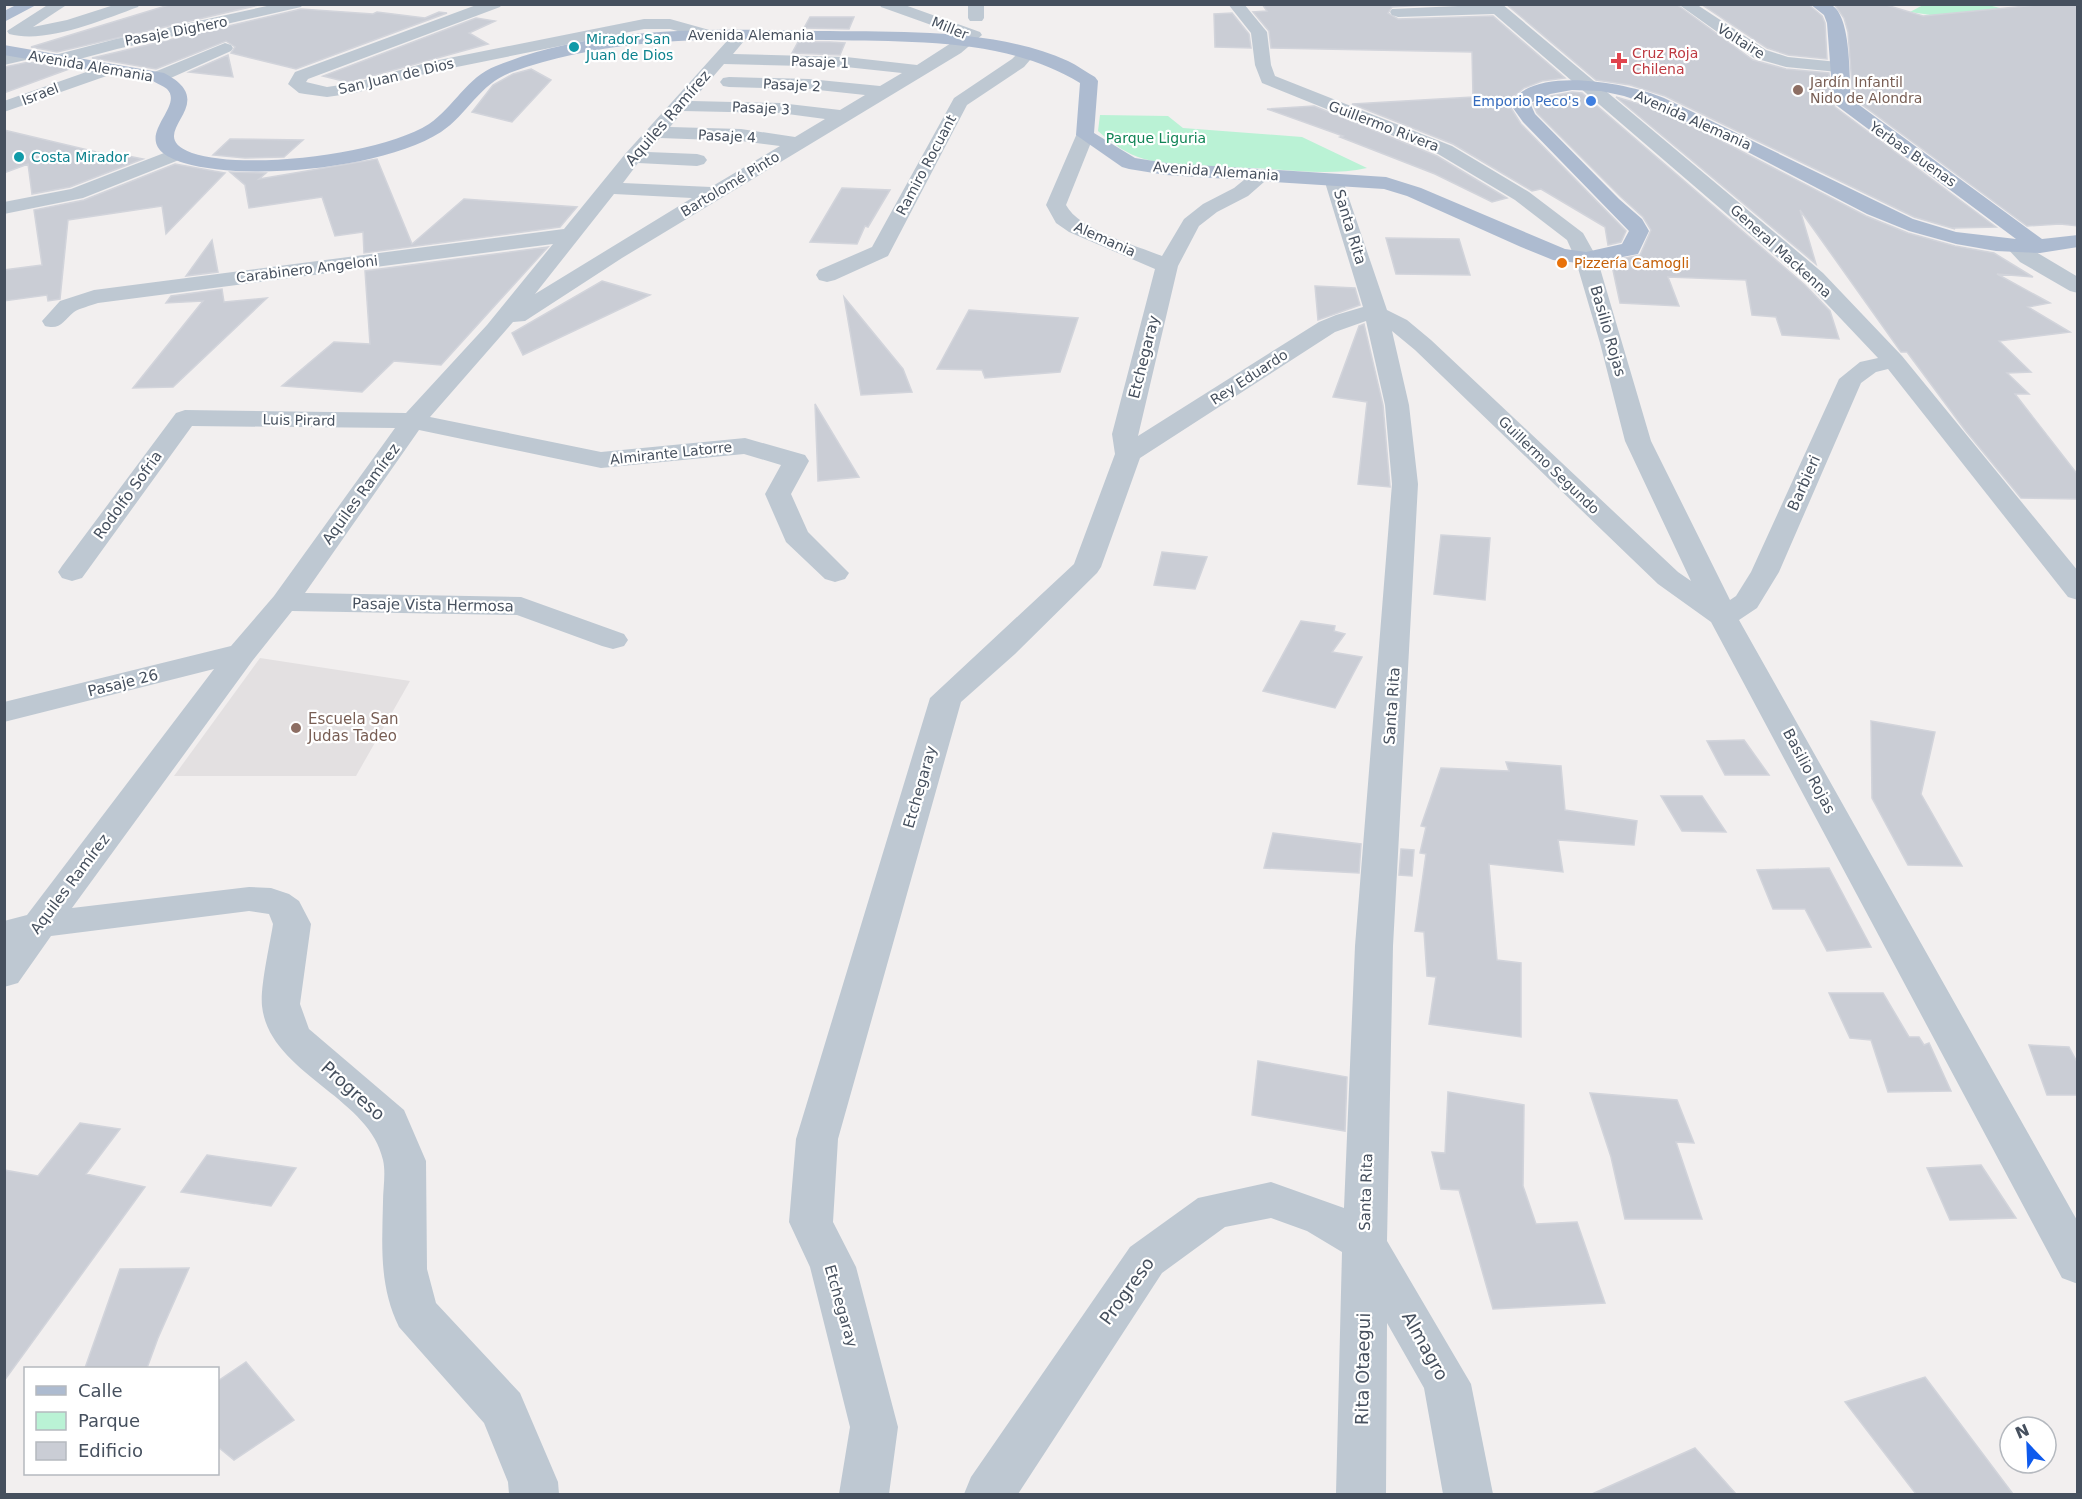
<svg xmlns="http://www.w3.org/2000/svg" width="2082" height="1499" viewBox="0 0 2082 1499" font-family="'DejaVu Sans',sans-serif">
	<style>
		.education { fill: #e3e0e1 }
		.green { fill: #baf2d5 }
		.building { fill: #cacdd5; stroke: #d2d4db; stroke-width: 1.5 }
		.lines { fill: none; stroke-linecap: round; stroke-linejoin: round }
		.minor { fill: #bec8d2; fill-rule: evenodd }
		.major { fill: #adbbd0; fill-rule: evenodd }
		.culture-dot { fill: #0f9aa8; stroke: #fff; stroke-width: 2 }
		.health-dot { fill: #e0444e; stroke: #fff; stroke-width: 2 }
		.education-dot { fill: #8d6e63; stroke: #fff; stroke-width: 2 }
		.shop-dot { fill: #3f7fe0; stroke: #fff; stroke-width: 2 }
		.food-dot { fill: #e8710a; stroke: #fff; stroke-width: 2 }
		.labels { text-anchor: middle; stroke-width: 4.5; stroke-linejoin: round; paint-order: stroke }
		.far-street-label { font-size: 14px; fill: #46505e; stroke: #fff }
		.far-culture-label { font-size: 14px; fill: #0d838f; stroke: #fff; text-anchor: start }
		.far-health-label { font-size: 14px; fill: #be3a42; stroke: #fff; text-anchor: start }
		.far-education-label { font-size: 14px; fill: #785e54; stroke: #fff; text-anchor: start }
		.far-shop-label { font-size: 14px; fill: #366cbe; stroke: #fff; text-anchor: end }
		.far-park-label { font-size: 14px; fill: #118456; stroke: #fff }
		.far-food-label { font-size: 14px; fill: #c56008; stroke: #fff; text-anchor: start }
		.street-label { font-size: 15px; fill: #46505e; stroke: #fff }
		.education-label { font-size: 15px; fill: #785e54; stroke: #fff; text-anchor: start }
		.near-street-label { font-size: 18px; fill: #46505e; stroke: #fff }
	</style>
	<rect width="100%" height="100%" fill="#f2efef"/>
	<path class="education" d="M 260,658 L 410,681 L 356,776 L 174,776 Z"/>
	<path class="green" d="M 1923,5 L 1988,5 L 2004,9 L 2000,25 L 1910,12 Z
		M 1100,115 L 1168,116 L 1183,128 L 1302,137 L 1367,168 C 1330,176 1291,170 1254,168 C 1218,167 1179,168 1144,159 C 1126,154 1112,143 1098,131 Z"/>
	<path class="building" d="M 172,4 L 263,4 L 57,52 L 31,47 Z
		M 1262,4 L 1441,4 L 1392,7 L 1388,13 L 1398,19 L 1493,16 L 1565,78 L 1542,81 L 1524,88 L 1511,99 L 1511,108 L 1521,124 L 1626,231 L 1621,242 L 1608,245 L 1605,227 L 1541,189 L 1532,191 L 1453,144 L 1352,104 L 1473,97 L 1472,52 L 1271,48 L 1269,31 L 1253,12 L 1267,11 Z
		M 1506,4 L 1676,4 L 1753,60 L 1786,69 L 1829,73 L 1831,101 L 1835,107 L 1996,227 L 1954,228 L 1955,229 L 1914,217 L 1665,96 L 1630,85 L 1596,80 Z
		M 1701,4 L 1808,4 L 1822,16 L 1825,23 L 1827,59 L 1788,55 L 1767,48 Z
		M 1834,4 L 1883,4 L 1923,16 L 2048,4 L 2078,4 L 2078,226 L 2060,224 L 2027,226 L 1853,98 L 1848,32 L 1844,18 Z
		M 301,9 L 373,14 L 377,12 L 425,18 L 439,12 L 447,13 L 296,69 L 231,53 L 235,47 L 226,41 L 156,69 L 92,58 Z
		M 1232,13 L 1249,34 L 1251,48 L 1215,47 L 1214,14 Z
		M 810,17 L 854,17 L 849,29 L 804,28 Z
		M 476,18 L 495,21 L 469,33 L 488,44 L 354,81 L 347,82 L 323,76 Z
		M 798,42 L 830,42 L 845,43 L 840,55 L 792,53 Z
		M 228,55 L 233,77 L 189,72 Z
		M 29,62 L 56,67 L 69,69 L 4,93 L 4,67 Z
		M 531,69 L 551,80 L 512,122 L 472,112 L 493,85 L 513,74 Z
		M 1572,92 L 1582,93 L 1805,285 L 1830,311 L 1839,339 L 1782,335 L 1776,317 L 1752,315 L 1746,280 L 1668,277 L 1679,306 L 1620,303 L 1611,261 L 1640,255 L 1651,230 L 1643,217 L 1621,197 L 1537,113 L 1533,104 L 1551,96 Z
		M 1616,97 L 1650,107 L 1716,138 L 1866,216 L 1908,233 L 1955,246 L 1994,253 L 2033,277 L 1997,274 L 2050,303 L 2028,307 L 2070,332 L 1999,341 L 2031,372 L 2007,373 L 2029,394 L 2015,394 L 2078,475 L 2078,499 L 2021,498 L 1965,430 L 1907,352 L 1901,352 L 1800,210 L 1816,264 Z
		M 1314,106 L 1437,156 L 1507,198 L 1492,202 L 1435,174 L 1340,137 L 1343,136 L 1267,109 Z
		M 4,130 L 109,155 L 113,153 L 143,159 L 70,187 L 32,194 L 28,164 L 4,173 Z
		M 230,139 L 303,140 L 284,157 L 245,158 L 213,155 Z
		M 377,159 L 412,244 L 464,199 L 577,207 L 560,227 L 364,253 L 363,232 L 335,236 L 322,197 L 249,208 L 245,185 L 230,172 L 266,173 L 259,179 Z
		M 175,164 L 225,173 L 166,234 L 162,206 L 68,220 L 60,299 L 48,301 L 47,295 L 4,301 L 4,270 L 42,265 L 34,210 L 84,200 Z
		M 842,188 L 890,190 L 868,227 L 865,226 L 857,244 L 810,242 Z
		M 1386,238 L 1459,239 L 1470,275 L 1396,274 Z
		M 212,240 L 218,272 L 186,276 Z
		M 548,247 L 441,365 L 394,361 L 362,392 L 282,386 L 334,342 L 370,344 L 365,271 Z
		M 602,281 L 650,295 L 523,355 L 512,333 Z
		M 1315,286 L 1355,288 L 1360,305 L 1318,320 Z
		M 222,289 L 224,302 L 267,298 L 173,387 L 133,388 L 203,301 L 166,303 L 171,296 Z
		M 844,297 L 903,369 L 912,392 L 861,395 Z
		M 969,310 L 1078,318 L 1060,372 L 985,378 L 982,370 L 937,369 Z
		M 1364,324 L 1383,405 L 1390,487 L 1358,484 L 1367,402 L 1333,397 L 1359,326 Z
		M 815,404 L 859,477 L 818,481 Z
		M 1441,535 L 1490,538 L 1485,600 L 1434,594 Z
		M 1162,552 L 1207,557 L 1195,589 L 1154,585 Z
		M 1301,621 L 1335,626 L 1334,631 L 1345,634 L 1332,652 L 1362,657 L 1335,708 L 1263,691 Z
		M 1871,721 L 1935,732 L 1921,794 L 1962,866 L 1908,865 L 1872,798 Z
		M 1744,740 L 1769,775 L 1725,775 L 1707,741 Z
		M 1506,762 L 1561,766 L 1565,810 L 1637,821 L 1634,845 L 1558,840 L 1563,872 L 1489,864 L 1497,960 L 1521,963 L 1521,1037 L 1429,1024 L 1436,977 L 1427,976 L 1424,932 L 1415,931 L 1426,854 L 1420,853 L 1426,827 L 1421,826 L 1441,768 L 1509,771 Z
		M 1661,796 L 1702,796 L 1726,832 L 1682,831 Z
		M 1273,833 L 1361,844 L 1359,873 L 1264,868 Z
		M 1401,849 L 1414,850 L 1412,876 L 1399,875 Z
		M 1829,868 L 1871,947 L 1827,951 L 1805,909 L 1773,909 L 1757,870 Z
		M 1829,993 L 1883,993 L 1909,1037 L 1919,1037 L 1924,1045 L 1929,1043 L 1951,1091 L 1888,1092 L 1871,1040 L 1850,1038 Z
		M 2029,1045 L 2069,1047 L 2078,1064 L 2078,1095 L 2047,1095 Z
		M 1258,1061 L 1347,1077 L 1345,1131 L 1252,1115 Z
		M 1448,1092 L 1524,1105 L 1523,1186 L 1536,1224 L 1577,1222 L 1605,1303 L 1493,1309 L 1459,1190 L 1441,1189 L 1432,1152 L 1445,1153 Z
		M 1590,1093 L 1677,1100 L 1694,1143 L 1676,1142 L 1702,1219 L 1625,1219 L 1611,1157 Z
		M 80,1123 L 120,1129 L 86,1174 L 145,1187 L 4,1381 L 4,1170 L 38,1176 Z
		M 207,1155 L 296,1168 L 271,1206 L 181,1192 Z
		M 1981,1165 L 2016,1218 L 1950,1220 L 1927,1168 Z
		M 189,1268 L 158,1338 L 147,1368 L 85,1368 L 120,1269 Z
		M 246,1362 L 294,1420 L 234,1460 L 218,1447 L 218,1381 Z
		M 1925,1377 L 2013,1494 L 1916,1494 L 1845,1402 Z
		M 1695,1448 L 1736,1494 L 1592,1494 Z"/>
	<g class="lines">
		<path class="minor" d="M 49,4 L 68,4 L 33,27 L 67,20 L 117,4 L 140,4 L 138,7 C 102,20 47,44 9,34 L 7,31 Z
			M 276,4 L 303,4 L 301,7 L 117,49 L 57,65 L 49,60 L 51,56 L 116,39 Z
			M 479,4 L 502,4 L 500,7 L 308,79 L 306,82 L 327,87 L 354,83 L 429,62 L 644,19 L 670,19 L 713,31 L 715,34 L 707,39 L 670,29 L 644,29 L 432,72 L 355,93 L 327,97 L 305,94 L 299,93 L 288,84 L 295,72 Z
			M 879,4 L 902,4 L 980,32 L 982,35 L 961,53 L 622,258 L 525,321 L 513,322 L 430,417 L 601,452 L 745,438 L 805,455 L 809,461 L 791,494 L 808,532 L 849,573 L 845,579 L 835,582 L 825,579 L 786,542 L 765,494 L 781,465 L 744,454 L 601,468 L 419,430 L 305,593 L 521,597 L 624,634 L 628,640 L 624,646 L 613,649 L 602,646 L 517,615 L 292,611 L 253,660 L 72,908 L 249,887 L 271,888 L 289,894 L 299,901 L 311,924 L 300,1004 L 309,1029 L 404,1110 L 426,1161 L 427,1269 L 436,1303 L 520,1393 L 558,1482 L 559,1494 L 509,1494 L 508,1482 L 484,1423 L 399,1327 C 379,1286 382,1246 383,1202 C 383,1189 386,1173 383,1160 C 370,1097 269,1073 262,1006 C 260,987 270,944 273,924 L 269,914 L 249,911 L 51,936 L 18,983 L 4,987 L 4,921 L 27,915 L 214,669 L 4,722 L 4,702 L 231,646 L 274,596 L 395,428 L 192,426 L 82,578 L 72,581 L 62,578 L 58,572 L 62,566 L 176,413 L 185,410 L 406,413 L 487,325 L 553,244 L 98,303 C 90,306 80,308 74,312 C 63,321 61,330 45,326 L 42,321 L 60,301 L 94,290 L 564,229 L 626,153 L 736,31 L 748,31 L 750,34 L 733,54 L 846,57 L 917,65 L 962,36 L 881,7 ZM 724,64 L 846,67 L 902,73 L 880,86 L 809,79 L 729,77 L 723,78 L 720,82 L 723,86 L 729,87 L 809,89 L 865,95 L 840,110 L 780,103 L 692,101 ZM 683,111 L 780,113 L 825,119 L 795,137 L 741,129 L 670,127 ZM 660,138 L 741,141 L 780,146 L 711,187 L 623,183 L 638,163 L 697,166 L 704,164 L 707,160 L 704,156 L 697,154 L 648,152 ZM 614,194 L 692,198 L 535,294 Z
			M 968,4 L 984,4 L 984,18 L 982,21 L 970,21 L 968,18 Z
			M 1228,4 L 1244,4 L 1267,32 L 1271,65 L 1275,76 L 1452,146 L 1529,192 L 1583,233 L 1597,258 L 1651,441 L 1730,600 L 1736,596 L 1751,572 L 1839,379 L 1860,362 L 1878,358 L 1807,283 L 1494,14 L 1398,17 L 1392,15 L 1390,12 L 1392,9 L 1502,4 L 1823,273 L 1902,356 L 2078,571 L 2078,600 L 2068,597 L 1888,369 L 1876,372 L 1861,383 L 1779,572 L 1757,608 L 1739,620 L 2078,1222 L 2078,1284 L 2062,1278 L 1711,622 L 1658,584 L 1415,350 L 1392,331 L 1409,405 L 1418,484 L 1393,946 L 1387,1241 L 1471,1384 L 1493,1494 L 1443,1494 L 1424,1388 L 1387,1323 L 1386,1494 L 1336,1494 L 1342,1252 L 1307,1231 L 1271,1218 L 1225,1227 L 1162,1273 L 1018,1494 L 964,1494 L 971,1477 L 1130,1247 L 1198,1198 L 1271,1182 L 1344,1208 L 1355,946 L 1392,484 L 1385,405 L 1366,321 L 1335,332 L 1140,458 L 1101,567 L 1097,573 L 1015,654 L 961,702 L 838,1139 L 833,1222 L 856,1267 L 898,1427 L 889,1494 L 839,1494 L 850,1427 L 810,1267 L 789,1222 L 796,1139 L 930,698 L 1074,564 L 1115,454 L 1112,434 L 1155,269 L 1069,232 L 1056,223 L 1046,205 L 1078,131 L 1092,131 L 1094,135 L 1066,205 C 1079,230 1135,245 1162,256 L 1184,219 L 1203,204 L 1234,188 L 1255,171 L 1269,171 L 1272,175 L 1248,196 L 1217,212 L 1199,226 L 1178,266 L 1138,436 L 1319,322 L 1336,315 L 1363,307 L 1324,179 L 1327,175 L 1341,175 L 1387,310 L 1407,320 L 1431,340 L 1678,572 L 1691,581 L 1625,441 L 1600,343 L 1575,258 L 1567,240 L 1515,200 L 1438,154 L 1262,83 L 1255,65 L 1251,33 Z
			M 1678,4 L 1696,4 L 1766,50 L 1788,57 L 1838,62 L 1844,63 L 1846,67 L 1844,71 L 1838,72 L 1786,67 L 1754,58 Z
			M 225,43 L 231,45 L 233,48 L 231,51 L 164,81 L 152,81 L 149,77 L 152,73 Z
			M 1028,48 L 1036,53 L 1024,67 L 967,105 L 888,256 L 835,280 L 827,282 L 819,280 L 816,275 L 819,270 L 872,247 L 954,98 L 1012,59 L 1022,49 Z
			M 24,50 L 32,55 L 30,59 L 4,65 L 4,55 Z
			M 109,64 L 115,65 L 117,69 L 115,73 L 4,112 L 4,101 Z
			M 177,148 L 184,150 L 186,154 L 184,158 L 83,198 L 4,214 L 4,202 L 71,189 Z
			M 2017,241 L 2024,243 L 2036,252 L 2078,277 L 2078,293 L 2070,291 L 2020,262 L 2006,247 L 2010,243 Z"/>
		<path class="major" d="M 18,4 L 38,4 L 4,22 L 4,11 Z
			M 1810,4 C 1815,4 1823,3 1829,4 C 1852,11 1849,79 1851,99 L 2042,239 L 2078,235 L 2078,247 L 2040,253 L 1996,251 L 1956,244 L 1909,231 L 1867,214 L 1717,136 L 1651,105 L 1624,96 L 1601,91 L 1572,90 L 1550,94 L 1530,103 L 1535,114 L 1619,199 L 1642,219 L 1649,231 L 1638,254 L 1586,264 L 1553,260 L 1521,247 L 1407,196 L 1384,189 L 1166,175 L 1129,169 L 1122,167 L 1076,135 L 1080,83 C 1007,38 913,42 830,40 C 720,39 618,35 512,72 C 480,83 468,114 441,132 C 385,168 248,182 184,163 C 120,143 187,109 167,89 C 164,86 157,84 153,81 L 4,55 L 4,45 L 164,73 C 226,105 139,133 192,153 C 245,171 382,154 429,124 C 454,107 467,77 496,66 C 599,25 711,29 818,31 C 897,32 995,28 1068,61 C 1077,65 1086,72 1095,77 L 1098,81 L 1094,133 L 1135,158 L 1166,163 L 1386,177 L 1421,188 L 1565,249 L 1586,252 L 1622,244 L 1629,231 L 1523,122 L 1513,108 L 1512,101 C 1538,65 1630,84 1664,98 L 1913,219 L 1956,232 L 2016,239 L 1836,105 L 1833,101 L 1827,23 L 1824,15 Z"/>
	</g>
	<g class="culture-dot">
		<circle cx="574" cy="47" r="6"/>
		<circle cx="19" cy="157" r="6"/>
	</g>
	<path class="health-dot" d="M1616 52h6v6h6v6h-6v6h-6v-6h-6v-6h6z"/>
	<g class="education-dot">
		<circle cx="1798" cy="90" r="6"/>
		<circle cx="296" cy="728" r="6"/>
	</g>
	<circle class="shop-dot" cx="1591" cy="101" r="6"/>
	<circle class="food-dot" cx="1562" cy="263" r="6"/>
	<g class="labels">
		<g class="far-street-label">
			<text transform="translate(950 28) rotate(22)" y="5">Miller</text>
			<text transform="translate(176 31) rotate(-11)" y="5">Pasaje Dighero</text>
			<text x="751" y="40">Avenida Alemania</text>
			<text transform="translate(1741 41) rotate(32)" y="5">Voltaire</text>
			<text transform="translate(820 62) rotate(2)" y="5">Pasaje 1</text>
			<text transform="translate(91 66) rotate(10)" y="5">Avenida Alemania</text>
			<text transform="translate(396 76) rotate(-13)" y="5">San Juan de Dios</text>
			<text transform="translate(792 85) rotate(3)" y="5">Pasaje 2</text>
			<text transform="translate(40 94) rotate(-21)" y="5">Israel</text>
			<text transform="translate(761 108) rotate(3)" y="5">Pasaje 3</text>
			<text transform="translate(1693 120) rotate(24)" y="5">Avenida Alemania</text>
			<text transform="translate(1384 126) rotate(21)" y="5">Guillermo Rivera</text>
			<text transform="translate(727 136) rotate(3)" y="5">Pasaje 4</text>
			<text transform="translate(1913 154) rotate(35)" y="5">Yerbas Buenas</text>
			<text transform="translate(926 165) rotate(-62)" y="5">Ramiro Rocuant</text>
			<text transform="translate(1216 171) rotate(4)" y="5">Avenida Alemania</text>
			<text transform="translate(730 184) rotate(-31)" y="5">Bartolomé Pinto</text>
			<text transform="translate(1105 239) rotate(24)" y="5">Alemania</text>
			<text transform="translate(1781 251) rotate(42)" y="5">General Mackenna</text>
			<text transform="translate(307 269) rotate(-7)" y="5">Carabinero Angeloni</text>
			<text transform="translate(1249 377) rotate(-33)" y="5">Rey Eduardo</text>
			<text transform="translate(299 420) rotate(1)" y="5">Luis Pirard</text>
			<text transform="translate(671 453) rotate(-6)" y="5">Almirante Latorre</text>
			<text transform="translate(1549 465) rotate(44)" y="5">Guillermo Segundo</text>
		</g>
		<g class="far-culture-label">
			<text x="586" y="44">Mirador San<tspan x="586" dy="16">Juan de Dios</tspan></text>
			<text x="31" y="162">Costa Mirador</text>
		</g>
		<g class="far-health-label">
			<text x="1632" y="58">Cruz Roja<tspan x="1632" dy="16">Chilena</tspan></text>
		</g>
		<g class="far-education-label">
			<text x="1810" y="87">Jardín Infantil<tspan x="1810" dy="16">Nido de Alondra</tspan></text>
		</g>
		<g class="far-shop-label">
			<text x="1579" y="106">Emporio Peco's</text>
		</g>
		<g class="far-park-label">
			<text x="1156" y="143">Parque Liguria</text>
		</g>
		<g class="far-food-label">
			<text x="1574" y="268">Pizzería Camogli</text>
		</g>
		<g class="street-label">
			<text transform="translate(668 118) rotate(-49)" y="5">Aquiles Ramírez</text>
			<text transform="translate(1350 227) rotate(73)" y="5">Santa Rita</text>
			<text transform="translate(1608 331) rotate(74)" y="5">Basilio Rojas</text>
			<text transform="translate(1144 357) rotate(-76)" y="5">Etchegaray</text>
			<text transform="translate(1804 483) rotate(-66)" y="5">Barbieri</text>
			<text transform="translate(361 494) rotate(-54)" y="5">Aquiles Ramírez</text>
			<text transform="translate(128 495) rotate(-54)" y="5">Rodolfo Sofria</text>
			<text transform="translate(433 605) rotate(1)" y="5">Pasaje Vista Hermosa</text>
			<text transform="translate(123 683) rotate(-14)" y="5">Pasaje 26</text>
			<text transform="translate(1392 706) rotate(-86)" y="5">Santa Rita</text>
			<text transform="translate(1809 771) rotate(62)" y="5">Basilio Rojas</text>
			<text transform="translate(920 787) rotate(-74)" y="5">Etchegaray</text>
			<text transform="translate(70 884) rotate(-53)" y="5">Aquiles Ramírez</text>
			<text transform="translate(1366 1192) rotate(-88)" y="5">Santa Rita</text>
			<text transform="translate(841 1306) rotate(74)" y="5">Etchegaray</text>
		</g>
		<g class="education-label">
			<text x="308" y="724">Escuela San<tspan x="308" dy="17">Judas Tadeo</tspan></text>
		</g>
		<g class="near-street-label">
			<text transform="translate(353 1091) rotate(42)" y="6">Progreso</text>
			<text transform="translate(1127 1291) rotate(-54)" y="6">Progreso</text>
			<text transform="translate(1425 1346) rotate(61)" y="6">Almagro</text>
			<text transform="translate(1363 1369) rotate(-89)" y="6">Rita Otaegui</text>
		</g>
	</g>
	<rect width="2082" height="1499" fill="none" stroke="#46505e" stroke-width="12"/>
	<rect x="24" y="1367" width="195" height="108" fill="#ffffff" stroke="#b5b9bf" stroke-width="1.5"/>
	<rect x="36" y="1386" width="30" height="9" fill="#adbbd0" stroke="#b5b9bf" stroke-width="1.5"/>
	<text x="78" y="1397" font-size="18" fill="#46505e">Calle</text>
	<rect x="36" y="1412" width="30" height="18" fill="#baf2d5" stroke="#b5b9bf" stroke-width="1.5"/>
	<text x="78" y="1427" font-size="18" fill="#46505e">Parque</text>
	<rect x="36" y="1442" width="30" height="18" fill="#cacdd5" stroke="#b5b9bf" stroke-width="1.5"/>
	<text x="78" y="1457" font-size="18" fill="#46505e">Edificio</text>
	<g transform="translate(2028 1445) rotate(337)"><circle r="28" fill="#ffffff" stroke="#b5b9bf" stroke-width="1.5"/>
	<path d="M0-4.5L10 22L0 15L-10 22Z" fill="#0e5aed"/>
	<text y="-9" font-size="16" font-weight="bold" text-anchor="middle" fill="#46505e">N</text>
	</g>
</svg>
